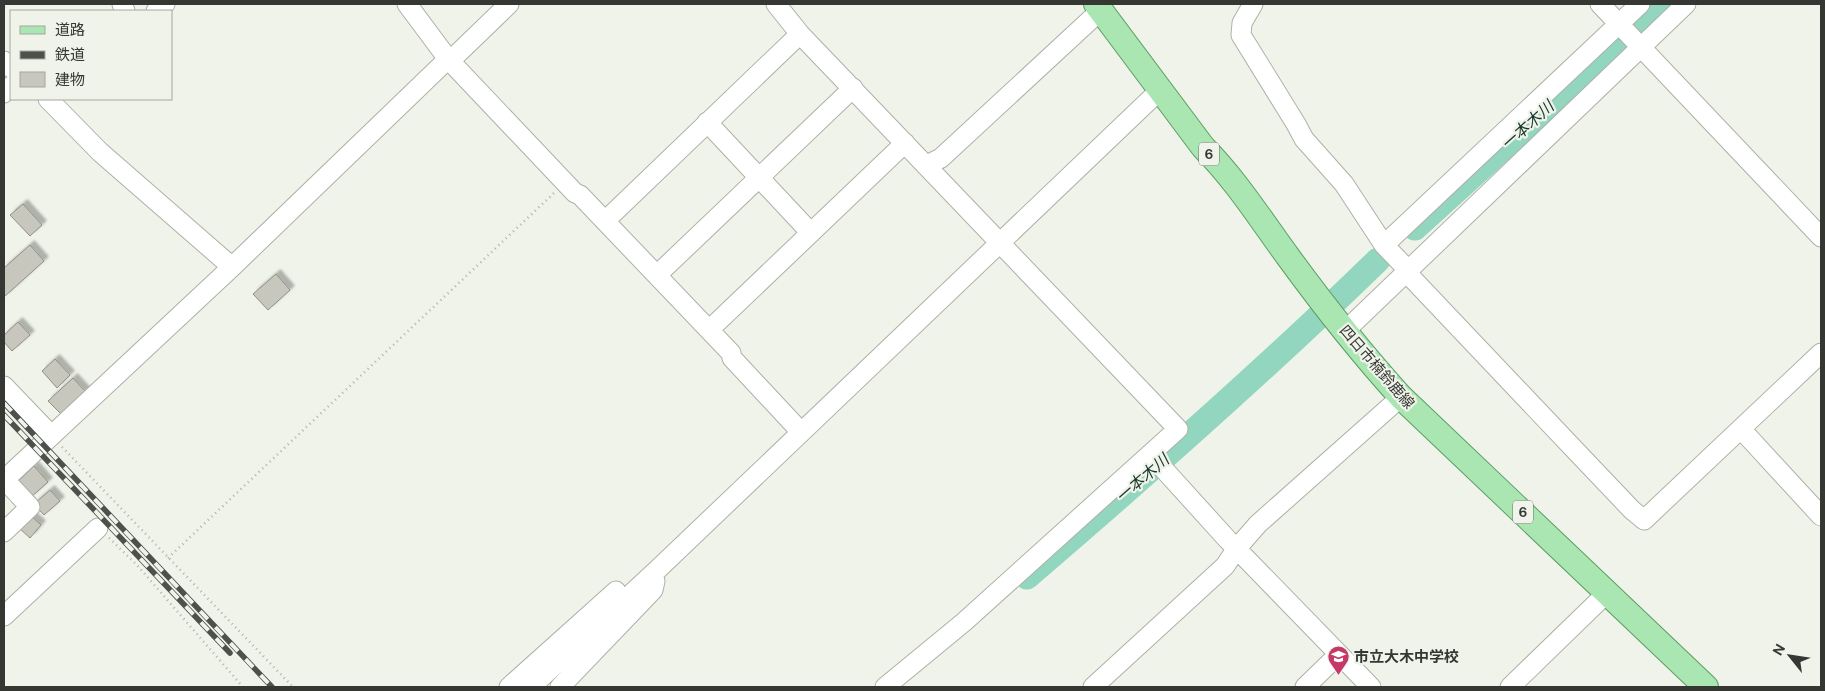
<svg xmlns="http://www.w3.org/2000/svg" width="1825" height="691" viewBox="0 0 1825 691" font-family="'DM Sans','Noto Sans JP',sans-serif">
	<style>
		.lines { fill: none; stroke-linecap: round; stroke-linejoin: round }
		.river { stroke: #93d6bf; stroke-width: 25 }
		.building { fill: #c8c7bd; stroke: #908f85; filter: url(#shadow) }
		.minor-casing { stroke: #adb1a7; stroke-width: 21 }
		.major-casing { stroke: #5b9e63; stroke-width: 26 }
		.path { stroke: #aeb1a9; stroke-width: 2.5; stroke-dasharray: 1 4; stroke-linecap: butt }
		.minor { stroke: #fff; stroke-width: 19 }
		.major { stroke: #a9e6b1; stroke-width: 24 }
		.rail-casing { stroke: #4d504b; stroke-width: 5.5 }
		.rail { stroke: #eff3e9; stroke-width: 4; stroke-dasharray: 11; stroke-linecap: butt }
		.labels { text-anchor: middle; stroke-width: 4.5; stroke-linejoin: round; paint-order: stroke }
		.shield { fill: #eff3e9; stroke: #6d6f6a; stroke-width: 1 }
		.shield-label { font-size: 14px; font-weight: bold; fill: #353733 }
		.street-label { font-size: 15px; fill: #353733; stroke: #eff3e9 }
		.poi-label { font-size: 15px; font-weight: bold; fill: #353733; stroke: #eff3e9; text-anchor: start }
		.water-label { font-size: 16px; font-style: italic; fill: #17372d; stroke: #eff3e9 }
	</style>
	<defs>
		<filter id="shadow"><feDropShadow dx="4.5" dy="-4.5" stdDeviation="1" flood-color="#0004"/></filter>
	</defs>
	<rect width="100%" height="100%" fill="#eff3e9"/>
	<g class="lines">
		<path class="river" d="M 1415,228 L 1620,42 L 1660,4
			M 1027,577 C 1147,474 1265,370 1378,260"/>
	</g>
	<path class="building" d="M 23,204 L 42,225 L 30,236 L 10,215 Z
		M 30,245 L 44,261 L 4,297 L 4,268 Z
		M 276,274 L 290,290 L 268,310 L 253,294 Z
		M 18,322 L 30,335 L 12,351 L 4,342 L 4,335 Z
		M 55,359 L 70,375 L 57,388 L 42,371 Z
		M 73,378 L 86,392 L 62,415 L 48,401 Z
		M 34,466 L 48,482 L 30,498 L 16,483 Z
		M 50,490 L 60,501 L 44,515 L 34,504 Z
		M 29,514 L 41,525 L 30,538 L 18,527 Z"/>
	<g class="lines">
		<defs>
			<path id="minor" d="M 122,4 L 125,11
				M 407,4 L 448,59 L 575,193 L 580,195 L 731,353 L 732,358 L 801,432
				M 776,4 L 800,34 L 1178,429 L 964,622 L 885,687
				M 1253,4 L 1242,23 L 1241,35 L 1296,124 L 1304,139 L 1344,184 L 1384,245 L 1409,271
				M 1600,4 L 1821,237
				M 156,11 L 165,4
				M 4,61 L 11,68
				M 450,61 L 509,4
				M 4,93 L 11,86
				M 48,99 L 100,152 L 232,267
				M 707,122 L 811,233
				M 927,165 L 941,158 L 1101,10
				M 605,221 L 800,34
				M 1384,245 L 1640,4
				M 1407,273 L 1573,448 L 1632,510 L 1644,520 L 1821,353
				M 657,275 L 853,88
				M 709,330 L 905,143
				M 1345,331 L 1686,4
				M 4,386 L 51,435
				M 1741,429 L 1821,516
				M 1150,454 L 1227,539 L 1371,687
				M 4,480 L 232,267 L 448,59
				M 4,532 L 30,507 L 4,479
				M 4,616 L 98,528
				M 509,687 L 616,591
				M 531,687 L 657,570 L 1160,90
				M 560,687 L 653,590 L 655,581
				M 1093,687 L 1225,566 L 1237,548 L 1258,524 L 1401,397
				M 1305,687 L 1338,655
				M 1510,687 L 1608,592"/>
			<path id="major" d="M 1096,4 L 1203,147 C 1236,180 1261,220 1289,258 C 1324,306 1361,353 1401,397 L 1706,687"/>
		</defs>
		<use href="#minor" class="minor-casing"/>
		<use href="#major" class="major-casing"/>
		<path class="path" d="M 4,7 L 6,4
			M 62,447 L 293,687
			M 109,538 L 137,565 L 243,687
			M 168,558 L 554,193"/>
		<use href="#minor" class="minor"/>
		<use href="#major" class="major"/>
		<defs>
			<path id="rail" d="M 4,403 L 272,687
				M 4,415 L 230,653"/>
		</defs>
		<use href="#rail" class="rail-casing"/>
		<use href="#rail" class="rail"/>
	</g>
	<defs>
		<symbol id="school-pin" viewBox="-11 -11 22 30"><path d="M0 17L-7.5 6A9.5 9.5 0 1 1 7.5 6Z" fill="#c63868" stroke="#eff3e9"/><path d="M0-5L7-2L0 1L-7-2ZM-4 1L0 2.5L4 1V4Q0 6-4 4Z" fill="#fff"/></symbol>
	</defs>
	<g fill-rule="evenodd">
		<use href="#school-pin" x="1326" y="644" width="25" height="34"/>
	</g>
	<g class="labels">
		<g class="shield">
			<rect x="1199" y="142.5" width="20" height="23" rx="4"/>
			<rect x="1513" y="500.5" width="20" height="23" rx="4"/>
		</g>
		<g class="shield-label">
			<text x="1209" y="159">6</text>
			<text x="1523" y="517">6</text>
		</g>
		<g class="street-label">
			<text transform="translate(1377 367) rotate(49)" y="5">四日市楠鈴鹿線</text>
		</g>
		<g class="poi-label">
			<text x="1354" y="662">市立大木中学校</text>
		</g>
		<g class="water-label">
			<text transform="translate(1527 125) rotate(-42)" y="6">一本木川</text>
			<text transform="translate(1142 478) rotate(-41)" y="6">一本木川</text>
		</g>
	</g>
	<rect width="1825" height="691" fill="none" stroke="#353733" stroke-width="10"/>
	<rect x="10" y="10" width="162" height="90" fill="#eff3e9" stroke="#a5a8a0"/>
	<rect x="20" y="26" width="25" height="8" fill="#a9e6b1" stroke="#a5a8a0"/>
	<text x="55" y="35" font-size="15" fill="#353733">道路</text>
	<rect x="20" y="51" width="25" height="8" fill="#4d504b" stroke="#a5a8a0"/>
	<text x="55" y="60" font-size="15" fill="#353733">鉄道</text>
	<rect x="20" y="72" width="25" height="15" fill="#c8c7bd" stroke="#a5a8a0"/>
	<text x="55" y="85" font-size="15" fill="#353733">建物</text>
	<g transform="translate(1790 656) rotate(300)" stroke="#eff3e9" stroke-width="4" paint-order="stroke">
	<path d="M0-4L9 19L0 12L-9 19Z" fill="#353733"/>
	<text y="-8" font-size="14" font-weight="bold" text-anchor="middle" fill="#353733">N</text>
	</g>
</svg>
